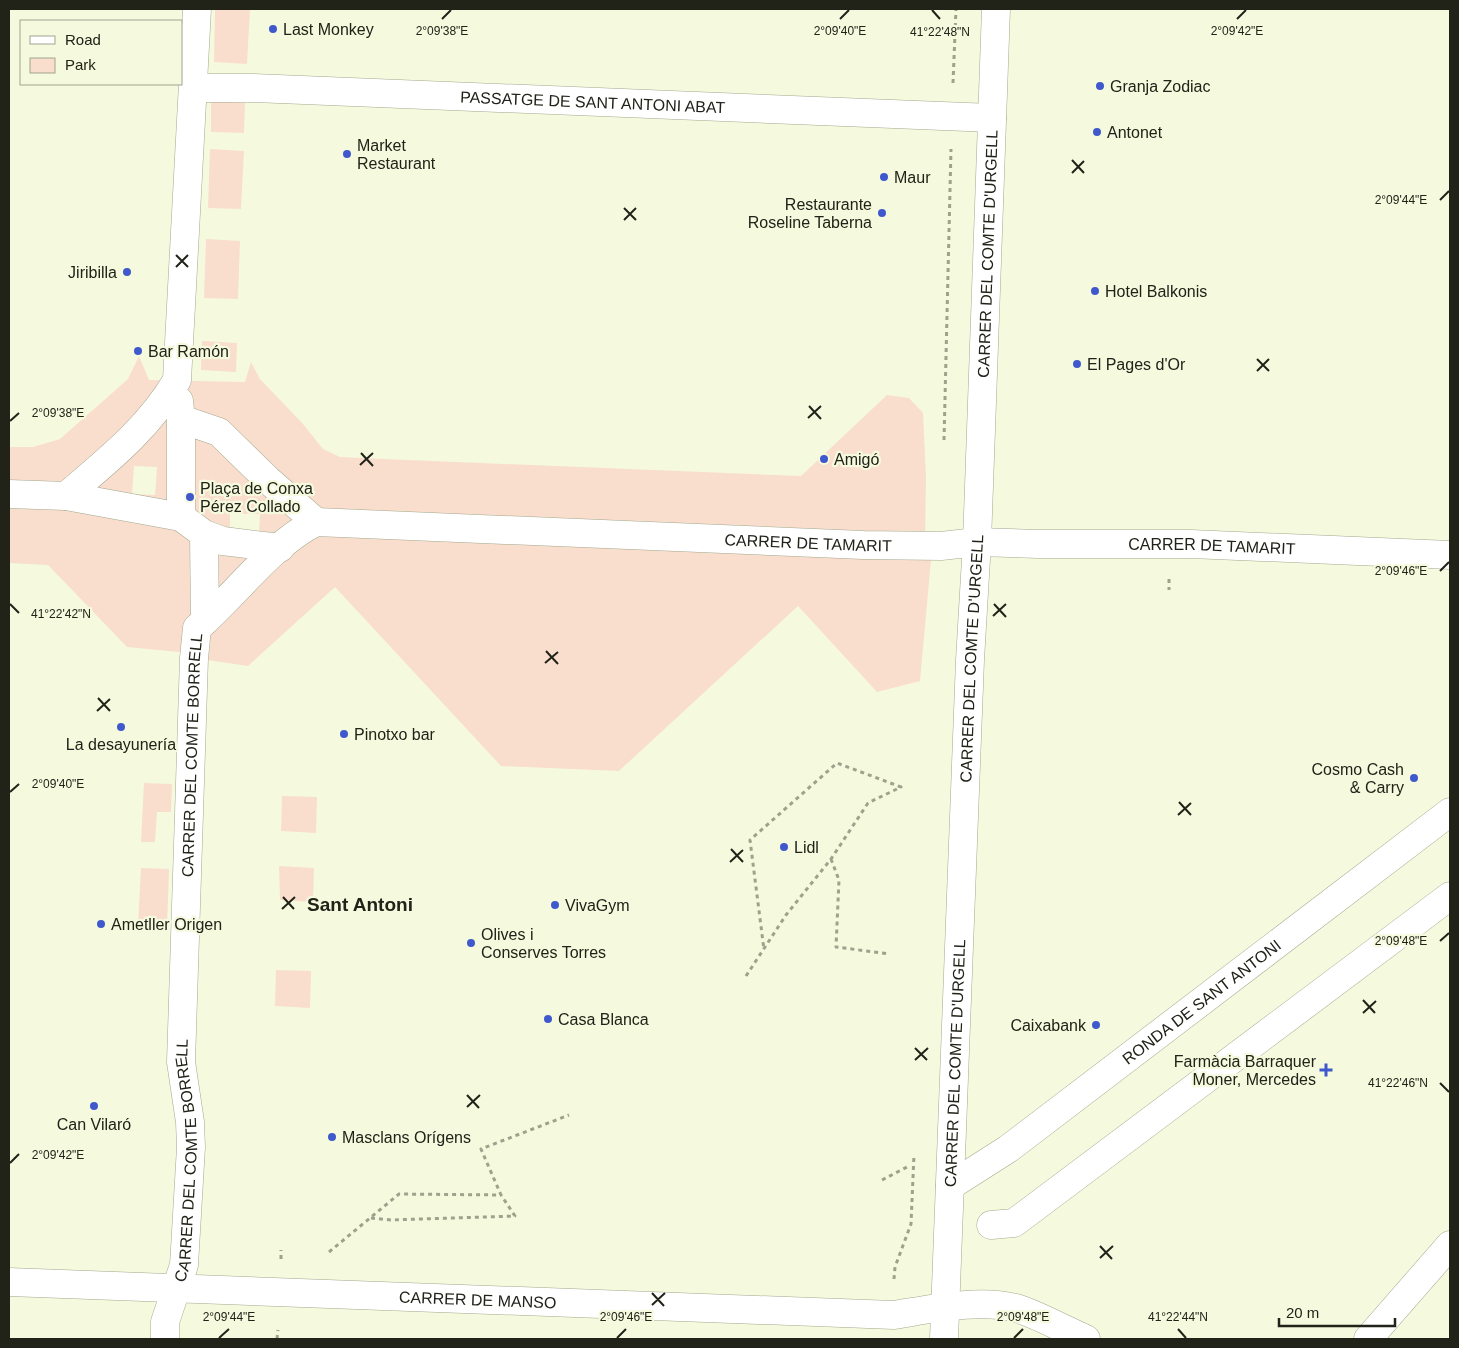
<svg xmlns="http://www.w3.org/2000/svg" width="1459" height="1348" viewBox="0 0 1459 1348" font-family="Helvetica,sans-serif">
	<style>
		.green { fill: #f9decd; fill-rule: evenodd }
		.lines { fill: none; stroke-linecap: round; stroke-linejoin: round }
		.pedestrian-casing { stroke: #a3a88e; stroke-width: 29 }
		.minor-casing { stroke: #a3a88e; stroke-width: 29 }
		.secondary-casing { stroke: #a3a88e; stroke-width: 29 }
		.path { stroke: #9ea28d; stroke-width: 3; stroke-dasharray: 4 4; stroke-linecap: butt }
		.pedestrian { stroke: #fff; stroke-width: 28 }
		.minor { stroke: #fff; stroke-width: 28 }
		.secondary { stroke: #fff; stroke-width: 28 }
		.ticks { fill: none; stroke: #212218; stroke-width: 2 }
		.poi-dot { fill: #3f58cb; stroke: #f5fade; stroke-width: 2 }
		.labels { text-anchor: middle; stroke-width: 4.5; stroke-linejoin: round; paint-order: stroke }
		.poi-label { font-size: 16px; fill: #212218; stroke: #f5fade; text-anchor: start }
		.street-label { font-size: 16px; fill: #212218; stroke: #f5fade }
		.quarter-label { font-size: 19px; font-weight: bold; fill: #212218; stroke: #f5fade }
		.ticks-label { font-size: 12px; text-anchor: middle; fill: #212218; stroke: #f5fade; stroke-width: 4.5; stroke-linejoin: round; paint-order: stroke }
	</style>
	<rect width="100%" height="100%" fill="#f5fade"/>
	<path class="green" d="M 215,9 L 250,9 L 247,64 L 214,62 Z
		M 211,101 L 245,103 L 244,133 L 211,132 Z
		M 210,149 L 244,151 L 241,209 L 208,208 Z
		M 206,239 L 240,241 L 238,299 L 204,298 Z
		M 202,341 L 237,343 L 236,372 L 201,370 Z
		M 139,356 L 149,380 L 245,382 L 251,362 L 260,379 L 303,424 L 323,449 L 340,457 L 384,459 L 801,476 L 887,395 L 909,398 L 923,413 L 926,477 L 925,545 L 931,560 L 920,681 L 877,692 L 798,606 L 619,771 L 501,766 L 335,587 L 248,666 L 194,658 L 179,652 L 127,647 L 48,565 L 9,563 L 9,447 L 33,447 L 60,439 L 128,379 ZM 134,466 L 157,467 L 155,495 L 132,494 ZM 230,514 L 260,514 L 259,532 L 230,531 Z
		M 144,783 L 172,784 L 171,812 L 157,812 L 155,842 L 141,842 Z
		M 282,796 L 317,797 L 316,833 L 281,831 Z
		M 279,866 L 314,868 L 313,902 L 280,900 Z
		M 141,868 L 169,869 L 167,927 L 138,925 Z
		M 276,970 L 311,971 L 310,1008 L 275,1006 Z"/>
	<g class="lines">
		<defs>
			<path id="pedestrian" d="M 179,401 L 181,419 L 181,517
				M 181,419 L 219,432 L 268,480 L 316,522
				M 66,496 L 181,517 L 204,534 L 223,541 L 280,548
				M 204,534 L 205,621
				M 991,1225 L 1014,1223 L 1450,896"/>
			<g id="minor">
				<path id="s1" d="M 194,88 L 253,88 L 992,118"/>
				<path d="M 9,494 L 66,496 C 107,461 149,428 177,380 L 197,9"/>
				<path id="s2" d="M 950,1186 L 1008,1149 L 1450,812"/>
				<path id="s3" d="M 9,1282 L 894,1315 C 932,1309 981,1298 1019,1309 C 1040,1316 1065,1330 1086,1339"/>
				<path id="s4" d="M 165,1339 L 165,1322 L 184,1265 L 191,1147 L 190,1122 L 181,1062 L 194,658 L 197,628 C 236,595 270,545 316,522 L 863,545 L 941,546 L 977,542 L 1038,544 L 1191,544 L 1450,555"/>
				<path d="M 1368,1339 L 1450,1245"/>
			</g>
			<g id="secondary">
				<path id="s5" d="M 944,1339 L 970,660 L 977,542 L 996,9"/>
			</g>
		</defs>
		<use href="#pedestrian" class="pedestrian-casing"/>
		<use href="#minor" class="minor-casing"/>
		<use href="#secondary" class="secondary-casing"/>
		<path class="path" d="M 953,83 L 956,9
			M 944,440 L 951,149
			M 1169,579 L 1169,590
			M 831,859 L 839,880 L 836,947 L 890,954
			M 746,976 L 786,915 L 831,859 L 868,803 L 901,787 L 837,763 L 750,840 L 764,950
			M 882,1180 L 907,1167
			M 371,1218 L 391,1220 L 515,1216 L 501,1195
			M 329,1252 L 399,1194 L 501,1195 L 481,1149 L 569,1115
			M 281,1259 L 281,1250
			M 894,1279 L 895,1267 L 911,1224 L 914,1154
			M 277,1339 L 278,1330"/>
		<use href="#pedestrian" class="pedestrian"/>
		<use href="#minor" class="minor"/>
		<use href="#secondary" class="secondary"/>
	</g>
	<path class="ticks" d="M 932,10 L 940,19M 442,19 L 451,10M 840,19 L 849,10M 1237,19 L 1246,10M 1072,160 L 1084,173M 1072,173 L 1084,161M 1440,200 L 1449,191M 624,208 L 636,220M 624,220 L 636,208M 176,255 L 188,267M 176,267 L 188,255M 1257,359 L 1269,371M 1257,371 L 1269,359M 809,406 L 821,419M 808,418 L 821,406M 10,421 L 19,413M 361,453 L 373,466M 360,465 L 373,453M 1440,571 L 1449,562M 10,604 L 19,613M 994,604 L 1006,617M 993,616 L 1006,604M 546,651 L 558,664M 545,663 L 558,652M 98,698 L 110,711M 97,711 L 110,699M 10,792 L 19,784M 1179,802 L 1191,815M 1178,815 L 1191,803M 731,849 L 743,862M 730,862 L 743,850M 283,897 L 294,909M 282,909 L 295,897M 1440,941 L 1449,933M 1363,1000 L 1375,1013M 1363,1013 L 1376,1001M 915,1048 L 927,1060M 915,1060 L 928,1048M 1440,1083 L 1449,1092M 467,1095 L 479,1108M 467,1107 L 480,1095M 10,1163 L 19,1154M 1100,1246 L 1112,1259M 1100,1258 L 1113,1246M 652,1293 L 664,1306M 652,1305 L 665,1293M 1178,1329 L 1186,1338M 219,1338 L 229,1329M 617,1338 L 626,1329M 1014,1338 L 1023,1329"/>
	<g class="poi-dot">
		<circle cx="273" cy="29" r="5"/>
		<circle cx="1100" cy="86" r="5"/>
		<circle cx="1097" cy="132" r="5"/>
		<circle cx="347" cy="154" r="5"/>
		<circle cx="884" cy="177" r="5"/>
		<circle cx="882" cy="213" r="5"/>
		<circle cx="127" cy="272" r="5"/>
		<circle cx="1095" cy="291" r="5"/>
		<circle cx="138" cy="351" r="5"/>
		<circle cx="1077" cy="364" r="5"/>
		<circle cx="824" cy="459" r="5"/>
		<circle cx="190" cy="497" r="5"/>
		<circle cx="121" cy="727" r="5"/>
		<circle cx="344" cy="734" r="5"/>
		<circle cx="1414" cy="778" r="5"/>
		<circle cx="784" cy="847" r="5"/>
		<circle cx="555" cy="905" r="5"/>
		<circle cx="101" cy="924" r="5"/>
		<circle cx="471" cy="943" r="5"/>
		<circle cx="548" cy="1019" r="5"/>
		<circle cx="1096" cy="1025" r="5"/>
		<path d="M1323.5 1062.5h5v5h5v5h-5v5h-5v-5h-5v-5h5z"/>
		<circle cx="94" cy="1106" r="5"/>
		<circle cx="332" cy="1137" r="5"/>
	</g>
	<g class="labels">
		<g class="poi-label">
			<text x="283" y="35">Last Monkey</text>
			<text x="1110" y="92">Granja Zodiac</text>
			<text x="1107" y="138">Antonet</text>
			<text x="357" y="151">Market<tspan x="357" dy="18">Restaurant</tspan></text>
			<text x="894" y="183">Maur</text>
			<text x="872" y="210" text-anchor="end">Restaurante<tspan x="872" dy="18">Roseline Taberna</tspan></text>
			<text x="117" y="278" text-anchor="end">Jiribilla</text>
			<text x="1105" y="297">Hotel Balkonis</text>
			<text x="148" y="357">Bar Ramón</text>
			<text x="1087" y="370">El Pages d'Or</text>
			<text x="834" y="465">Amigó</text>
			<text x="200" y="494">Plaça de Conxa<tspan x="200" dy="18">Pérez Collado</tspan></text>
			<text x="354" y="740">Pinotxo bar</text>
			<text x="121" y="750" text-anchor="middle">La desayunería</text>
			<text x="1404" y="775" text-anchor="end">Cosmo Cash<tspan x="1404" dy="18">&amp; Carry</tspan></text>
			<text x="794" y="853">Lidl</text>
			<text x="565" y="911">VivaGym</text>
			<text x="111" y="930">Ametller Origen</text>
			<text x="481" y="940">Olives i<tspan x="481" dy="18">Conserves Torres</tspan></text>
			<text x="558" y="1025">Casa Blanca</text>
			<text x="1086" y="1031" text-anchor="end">Caixabank</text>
			<text x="1316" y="1067" text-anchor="end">Farmàcia Barraquer<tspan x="1316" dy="18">Moner, Mercedes</tspan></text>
			<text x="94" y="1130" text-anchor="middle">Can Vilaró</text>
			<text x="342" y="1143">Masclans Orígens</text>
		</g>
		<g class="street-label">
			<text dy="6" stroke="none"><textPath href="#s1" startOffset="399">PASSATGE DE SANT ANTONI ABAT</textPath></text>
			<text dy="6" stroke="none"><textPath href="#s5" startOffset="1086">CARRER DEL COMTE D'URGELL</textPath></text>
			<text dy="6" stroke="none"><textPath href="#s4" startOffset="1368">CARRER DE TAMARIT</textPath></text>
			<text dy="6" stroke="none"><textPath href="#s4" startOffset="1772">CARRER DE TAMARIT</textPath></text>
			<text dy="6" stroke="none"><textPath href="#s5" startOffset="681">CARRER DEL COMTE D'URGELL</textPath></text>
			<text dy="6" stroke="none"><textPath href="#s4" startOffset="588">CARRER DEL COMTE BORRELL</textPath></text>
			<text dy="6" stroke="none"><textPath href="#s2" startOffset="312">RONDA DE SANT ANTONI</textPath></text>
			<text dy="6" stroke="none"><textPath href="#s5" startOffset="276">CARRER DEL COMTE D'URGELL</textPath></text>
			<text dy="6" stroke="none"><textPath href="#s4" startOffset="182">CARRER DEL COMTE BORRELL</textPath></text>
			<text dy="6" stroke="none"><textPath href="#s3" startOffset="469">CARRER DE MANSO</textPath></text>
		</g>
		<g class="quarter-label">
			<text x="360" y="911">Sant Antoni</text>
		</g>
	</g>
	<g class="ticks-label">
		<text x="442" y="35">2°09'38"E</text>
		<text x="840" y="35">2°09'40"E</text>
		<text x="1237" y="35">2°09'42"E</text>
		<text x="940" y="36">41°22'48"N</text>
		<text x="1401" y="204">2°09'44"E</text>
		<text x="58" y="417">2°09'38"E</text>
		<text x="1401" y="575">2°09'46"E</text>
		<text x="61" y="618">41°22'42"N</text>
		<text x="58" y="788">2°09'40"E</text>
		<text x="1401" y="945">2°09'48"E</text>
		<text x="1398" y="1087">41°22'46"N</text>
		<text x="58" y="1159">2°09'42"E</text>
		<text x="1178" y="1321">41°22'44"N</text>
		<text x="229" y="1321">2°09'44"E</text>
		<text x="626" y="1321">2°09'46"E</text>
		<text x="1023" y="1321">2°09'48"E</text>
	</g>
	<rect width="1459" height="1348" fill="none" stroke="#212218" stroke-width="20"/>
	<rect x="20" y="20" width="162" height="65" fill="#f5fade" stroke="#a0a48f"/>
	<rect x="30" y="36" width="25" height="8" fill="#ffffff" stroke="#a0a48f"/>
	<text x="65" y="45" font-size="15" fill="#212218">Road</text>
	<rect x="30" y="58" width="25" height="15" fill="#f9decd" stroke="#a0a48f"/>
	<text x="65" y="70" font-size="15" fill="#212218">Park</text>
	<path d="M1279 1318v8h116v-8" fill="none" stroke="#212218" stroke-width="2.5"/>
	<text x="1286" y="1318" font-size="15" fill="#212218" stroke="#f5fade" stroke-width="4" paint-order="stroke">20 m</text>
</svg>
